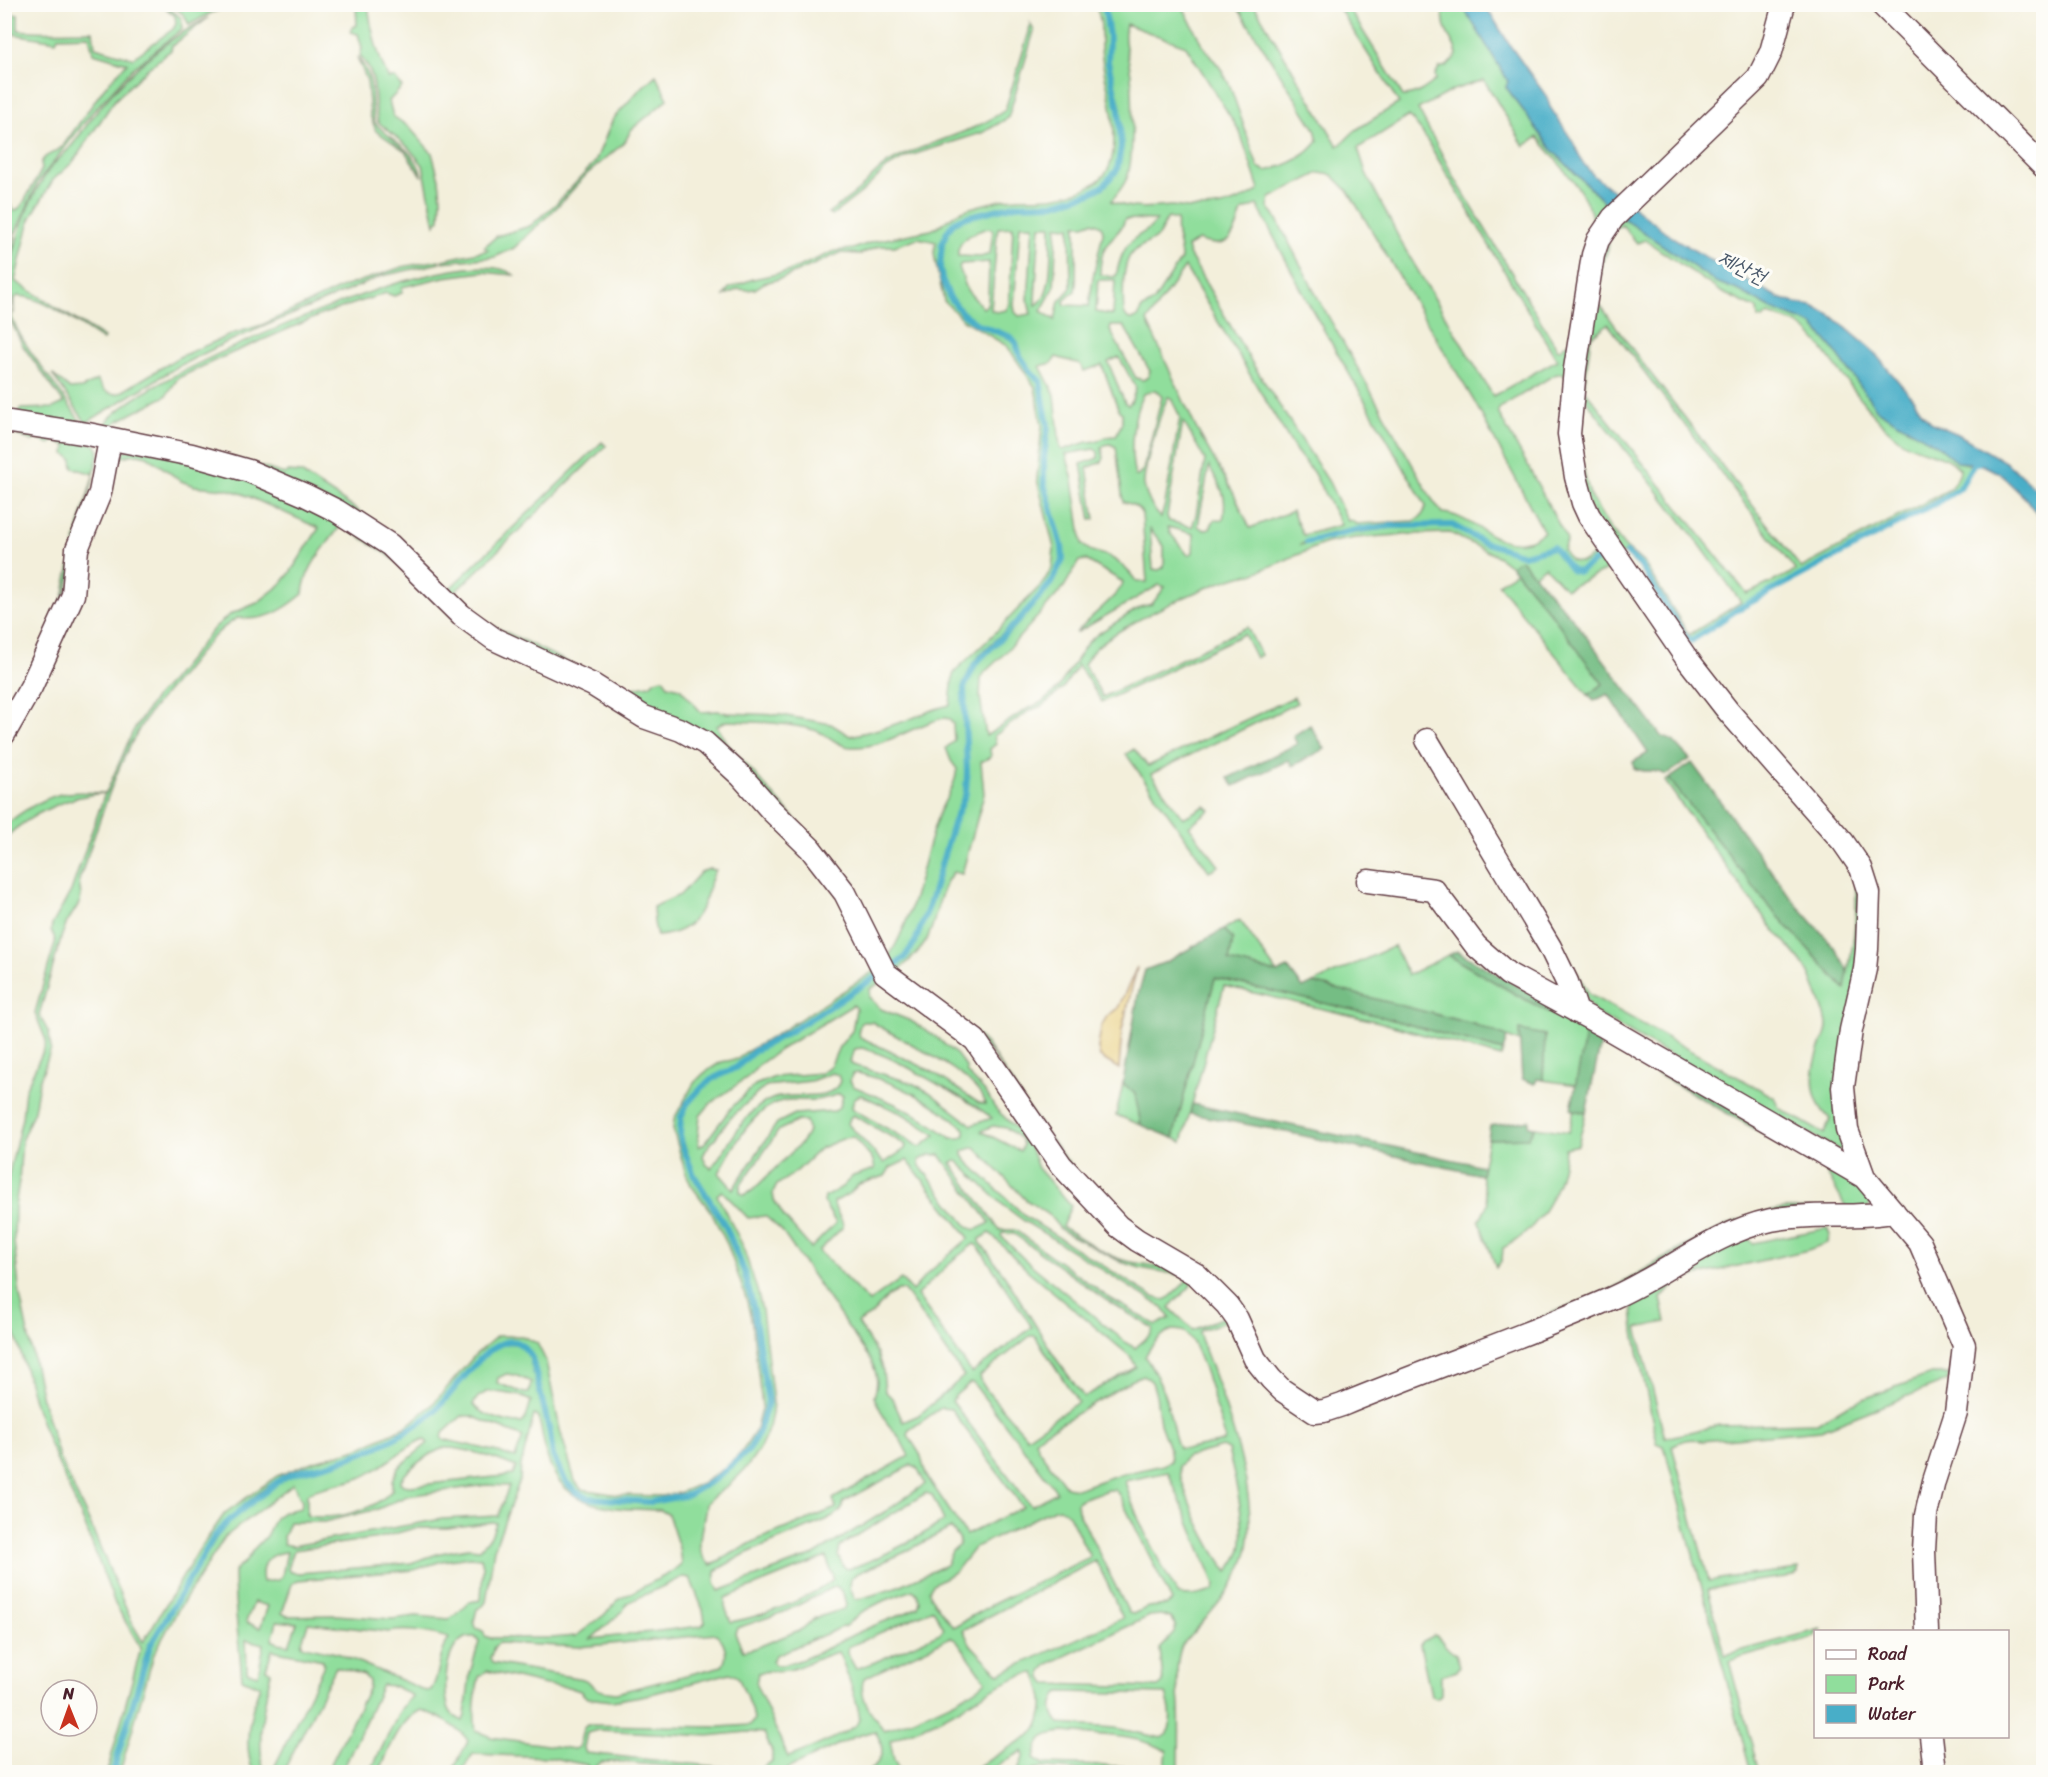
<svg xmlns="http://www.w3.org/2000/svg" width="2048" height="1777" viewBox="0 0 2048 1777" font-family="Sriracha,'Poor Story',sans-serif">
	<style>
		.green { fill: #90de9c; stroke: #6d7e64; stroke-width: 1.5; fill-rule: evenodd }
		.forest { fill: #74bd84; stroke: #5f6e58; stroke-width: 1.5 }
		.sand { fill: #eeda9e; stroke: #9c7c64; stroke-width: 1.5 }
		.water { fill: #48aec8; stroke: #49667a; stroke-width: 1.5 }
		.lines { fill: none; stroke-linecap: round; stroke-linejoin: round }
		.stream { stroke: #48aec8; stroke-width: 6 }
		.street-casing { stroke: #633e45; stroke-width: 25 }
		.street { stroke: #fff; stroke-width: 22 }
		.labels { text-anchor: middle; stroke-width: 6; stroke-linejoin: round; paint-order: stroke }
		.water-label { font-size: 21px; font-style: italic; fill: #49586a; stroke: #fdfcf7 }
	</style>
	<rect width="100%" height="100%" fill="#fdfcf7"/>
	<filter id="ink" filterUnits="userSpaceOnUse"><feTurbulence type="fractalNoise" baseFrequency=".0167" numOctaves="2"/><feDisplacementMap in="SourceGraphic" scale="12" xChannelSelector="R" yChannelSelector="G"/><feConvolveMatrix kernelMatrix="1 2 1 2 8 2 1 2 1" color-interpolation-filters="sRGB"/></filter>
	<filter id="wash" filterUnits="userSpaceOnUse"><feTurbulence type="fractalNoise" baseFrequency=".008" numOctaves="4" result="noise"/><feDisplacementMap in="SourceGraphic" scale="24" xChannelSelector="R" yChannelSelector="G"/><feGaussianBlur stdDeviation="1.35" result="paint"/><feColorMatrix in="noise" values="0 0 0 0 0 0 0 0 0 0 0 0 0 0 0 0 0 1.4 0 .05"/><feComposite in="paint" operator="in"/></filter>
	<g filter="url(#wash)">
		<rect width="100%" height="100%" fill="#f3efdb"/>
		<path class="green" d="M 162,5 L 166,5 L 181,18 L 182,29 L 131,70 L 91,114 L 38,182 L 15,234 L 12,234 L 5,218 L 5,196 L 14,211 L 21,207 L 42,169 L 41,163 C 45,153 54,155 63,146 L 104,88 L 127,63 L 93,53 L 89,36 L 58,37 L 56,41 L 13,34 L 13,20 L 5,18 L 5,13 L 18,15 L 18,30 C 44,33 68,31 93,31 L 95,47 L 133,58 L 173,29 L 176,24 L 175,16 Z
			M 171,5 L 232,5 L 211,13 L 189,25 L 184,15 Z
			M 356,5 L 368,5 C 371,31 377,54 388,78 L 395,78 L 402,87 L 389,101 L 393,116 L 409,127 L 432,153 L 439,179 L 441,198 L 440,219 L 435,225 L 423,165 L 408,147 L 378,122 C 371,95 381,81 360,56 L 362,48 L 358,34 L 351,32 L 352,28 L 357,25 Z
			M 1095,5 L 1102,5 L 1107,36 L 1107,63 L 1118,110 L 1120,147 L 1116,169 L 1102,186 L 1091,191 L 1054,202 L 1016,203 L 965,215 L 953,222 L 945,232 L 939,258 L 940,280 L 948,296 L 961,314 L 977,326 L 1010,339 L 1015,344 L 1019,357 L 1030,373 L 1039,382 L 1047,426 L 1042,473 L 1043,484 C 1049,506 1061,532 1061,556 C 1060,591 995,635 974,662 C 969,670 966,679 962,687 L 966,773 L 964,793 L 952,823 L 928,905 L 914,941 L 903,957 L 889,969 L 905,958 L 916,942 L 931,906 L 954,824 L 967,794 L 968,773 L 965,688 L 976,665 L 1021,621 L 1052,584 L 1064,559 L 1064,546 L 1045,483 L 1046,457 L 1050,426 L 1041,380 L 1032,371 L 1021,356 L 1018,342 L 1012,336 L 978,323 L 964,312 L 950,295 L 943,279 L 941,267 L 944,244 L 948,233 L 955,224 L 966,218 L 1016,206 L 1054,205 L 1092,194 L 1104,188 L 1118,170 L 1122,148 L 1121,109 L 1110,62 L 1110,36 L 1105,5 L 1182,5 L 1203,46 L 1221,69 L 1230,86 L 1258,167 L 1266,171 C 1286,166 1306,158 1318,141 L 1315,129 L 1236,5 L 1254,5 L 1338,146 C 1346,141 1349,135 1356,130 C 1370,121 1384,112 1399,103 L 1337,5 L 1347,5 L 1403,96 C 1416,96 1426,88 1436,80 L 1435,75 L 1439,68 L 1447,66 L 1457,55 C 1456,44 1448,38 1445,27 C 1442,17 1446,17 1439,5 L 1462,5 L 1509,81 L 1506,87 L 1553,151 L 1608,206 L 1612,212 C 1607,222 1599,230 1595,239 C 1587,258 1586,281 1582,302 C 1572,363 1556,430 1576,491 C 1590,535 1624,572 1651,609 C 1658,619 1663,630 1670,640 C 1689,668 1710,694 1731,720 L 1728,725 L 1679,660 L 1613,567 L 1566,589 L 1545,567 L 1534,575 L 1520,559 L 1511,566 L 1499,557 L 1450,533 L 1414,534 L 1355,538 L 1326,543 L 1252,574 C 1224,575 1113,628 1094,650 C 1090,654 1087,660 1084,665 L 1103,697 L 1247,627 L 1261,655 L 1256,658 L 1244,634 L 1102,702 L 1078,665 L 1063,688 L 1044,705 L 1029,711 L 994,736 L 996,744 L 990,749 L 991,757 L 981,762 L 984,794 L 962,874 L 953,872 C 937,892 938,921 925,943 C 917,955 905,964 895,974 L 977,1035 L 987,1045 L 1034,1117 L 1059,1151 L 1094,1192 L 1094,1195 L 1061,1158 L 1013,1089 L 993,1055 L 974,1036 L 887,970 L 853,902 L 823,859 L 716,748 L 681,728 L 646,713 L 597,683 L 523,649 L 482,627 L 464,613 L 395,545 L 378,533 L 330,502 L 293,485 L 238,464 L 113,436 L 105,432 L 103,428 C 122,384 359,292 412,279 C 436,273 494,258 514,275 L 483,272 L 444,277 L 402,287 L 402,293 L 394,296 L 386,293 L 323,314 L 218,359 L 178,378 L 166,396 L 118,421 L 110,427 L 111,430 L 122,436 L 230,457 L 284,474 L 289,472 L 301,473 L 374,521 L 447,591 L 602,442 L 606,446 L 452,595 L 483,621 L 602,679 L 624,694 L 637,687 L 650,685 L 655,680 L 663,678 L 668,685 L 680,688 L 701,712 L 718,711 L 727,713 L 781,715 L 831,724 L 850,736 C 869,732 887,727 905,721 C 921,715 934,708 950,705 L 953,675 L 957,669 L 988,640 L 1043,583 L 1052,568 L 1054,548 L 1037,479 L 1042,425 L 1035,387 L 1007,346 L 963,320 L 944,301 L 936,265 L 934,253 L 936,242 L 918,238 L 895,246 L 879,246 L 861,254 L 840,253 L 783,278 L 764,283 L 755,289 L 747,290 L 738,289 L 724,296 L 729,288 L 753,279 L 787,272 L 835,251 L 853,249 L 875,241 L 931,230 C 942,226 948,218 958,213 C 969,207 985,204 997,201 C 1015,196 1033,199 1052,197 C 1070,194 1092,190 1105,174 C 1122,152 1111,101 1105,76 C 1103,65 1101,55 1101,44 C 1101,29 1102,19 1095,5 ZM 1126,24 L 1186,46 L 1240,132 L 1259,189 C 1253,196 1248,196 1239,200 C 1222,208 1208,208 1190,208 C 1183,208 1177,206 1171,206 C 1150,208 1130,210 1111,201 C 1118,193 1123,187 1127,178 C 1134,160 1133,96 1131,75 C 1129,57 1122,42 1126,24 ZM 1484,80 L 1524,146 L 1538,137 C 1553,159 1589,193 1592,219 L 1582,256 L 1571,341 L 1558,350 L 1454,177 L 1418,109 L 1453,90 ZM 1409,116 L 1422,132 L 1557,360 L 1493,396 L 1402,244 L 1366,173 L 1358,148 ZM 1319,173 L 1332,175 L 1348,191 L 1474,401 L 1544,532 C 1539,535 1533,540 1527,541 C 1493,549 1473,515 1442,513 L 1432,499 L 1319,300 L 1274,214 L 1268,207 L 1270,198 ZM 1257,205 L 1311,308 L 1426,506 C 1424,514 1421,518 1414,521 L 1356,524 L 1351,520 L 1348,521 L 1329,482 L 1252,363 L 1189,254 L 1187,247 L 1198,240 C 1228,251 1234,239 1242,211 ZM 1168,218 L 1177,220 C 1174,236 1181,244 1181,259 L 1154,301 L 1149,305 L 1141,309 L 1139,316 L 1135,319 L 1129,319 L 1124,314 C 1123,299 1121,265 1132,253 C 1139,245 1152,243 1159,235 C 1163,229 1163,223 1168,218 ZM 1125,219 L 1157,220 C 1152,229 1143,232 1135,238 C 1123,247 1119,262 1116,276 L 1111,277 L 1100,274 C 1100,265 1101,254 1106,246 C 1112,235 1122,232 1125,219 ZM 1092,222 C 1099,224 1103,226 1103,233 L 1093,277 L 1089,306 L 1065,305 L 1064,301 L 1075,291 L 1076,283 L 1076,225 L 1084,225 ZM 1020,225 L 1033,225 L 1028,301 L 1031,314 L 1019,316 L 1015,312 L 1014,305 ZM 1040,226 L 1051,226 C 1050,247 1055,294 1036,305 L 1035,299 ZM 1057,226 L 1070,227 L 1071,288 L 1059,301 L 1055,320 L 1041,311 L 1054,288 ZM 1013,227 L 1009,305 L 1006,310 L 996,312 L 991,310 L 997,234 L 998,228 ZM 989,228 L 993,230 L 990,254 L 981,257 L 958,256 C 956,239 976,231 989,228 ZM 989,262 L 988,301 L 986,306 L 983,308 L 967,290 L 959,267 L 961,264 ZM 1185,267 L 1296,451 L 1313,472 L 1341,525 L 1303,535 L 1292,511 L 1250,528 L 1233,492 L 1196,428 L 1147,321 ZM 1098,280 L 1115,280 L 1113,315 L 1096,312 ZM 1111,326 L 1124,326 L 1150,371 L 1148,377 L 1143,380 L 1136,378 L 1110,330 ZM 1056,357 L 1080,364 L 1084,371 L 1102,365 L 1119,411 L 1122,413 L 1122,422 L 1116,436 L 1105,437 L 1098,441 L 1087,442 L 1063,450 L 1060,448 L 1055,395 L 1040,366 L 1052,363 ZM 1119,357 L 1136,388 L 1131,402 L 1128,405 L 1125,403 L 1108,362 ZM 1562,373 L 1567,378 L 1564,435 L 1569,485 L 1576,505 L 1597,544 L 1598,551 C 1589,559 1582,566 1570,560 L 1563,550 L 1567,540 L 1528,466 L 1500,416 L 1498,410 L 1501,407 L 1554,375 ZM 1155,390 L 1162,397 L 1143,470 L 1138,476 L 1135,476 C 1129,451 1132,417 1143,394 ZM 1168,397 L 1171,398 L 1180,417 L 1165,504 L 1161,518 C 1153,509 1146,497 1144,485 C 1143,469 1161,411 1168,397 ZM 1183,421 L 1205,460 L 1196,515 L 1192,527 L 1169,521 L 1167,516 ZM 1110,444 L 1116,447 L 1123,502 C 1132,504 1138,506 1142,514 L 1147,582 L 1137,582 C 1129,571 1121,562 1108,556 C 1098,552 1090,553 1082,544 L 1073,480 L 1066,454 L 1094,449 L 1098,452 L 1098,458 L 1081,464 L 1091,520 L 1095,519 L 1087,468 L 1102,462 L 1104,458 L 1102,448 L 1105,445 ZM 1209,466 C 1221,488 1228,494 1223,520 L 1214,520 L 1210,528 L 1204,530 L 1198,526 ZM 1452,523 L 1484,541 L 1524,553 L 1553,546 L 1572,569 L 1579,571 L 1604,555 L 1607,556 L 1579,573 L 1570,571 L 1552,549 L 1524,556 L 1482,544 L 1452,526 L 1391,528 L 1335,536 L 1300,545 C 1339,523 1408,525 1452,523 ZM 1168,527 L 1194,534 L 1193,552 L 1188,555 L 1170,533 ZM 1150,529 L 1164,546 L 1164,567 L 1159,570 L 1153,569 ZM 1086,560 L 1123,582 C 1121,595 1087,618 1076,633 L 1159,585 L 1165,587 L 1152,604 L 1140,607 L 1099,633 L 1087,643 L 1058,688 L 1044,701 L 1027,709 L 986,736 L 980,697 L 981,679 L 985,672 L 1005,653 L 1064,587 L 1079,561 ZM 944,718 L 950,719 L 953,724 L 954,741 L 946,748 L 951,761 L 957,769 C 954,791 945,797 938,816 C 920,863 916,914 889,956 L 884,956 L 851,891 L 835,864 L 726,742 L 717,726 L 726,721 C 755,722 785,722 814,730 C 827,733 838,747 851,747 C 884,749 913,725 944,718 Z
			M 208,18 L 172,46 L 171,50 L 146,70 L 114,101 L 73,162 L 53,180 L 30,219 L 15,281 L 104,338 L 103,340 C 80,326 43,296 18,296 L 14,299 L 14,314 C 4,267 21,211 48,171 C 55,161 65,154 73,144 C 83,131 92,117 103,104 C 132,69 168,38 208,18 Z
			M 1030,23 L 1034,31 L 1008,118 L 984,132 L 906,157 L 887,168 L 862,192 L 832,215 L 828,213 C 839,205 851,197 861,188 C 873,176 881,166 896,159 C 932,140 972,134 1005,110 L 1029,32 Z
			M 357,57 C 379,83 368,97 375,123 C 392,142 417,150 422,177 L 405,151 L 376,131 L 370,115 L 367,81 Z
			M 656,75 L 668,99 L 631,130 L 625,142 L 586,175 L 558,206 L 514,248 L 495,257 L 442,262 L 442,260 L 488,250 L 484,247 L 497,236 L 530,226 L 557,203 L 595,162 L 613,119 L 639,90 Z
			M 1618,219 L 1624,219 L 1716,282 L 1740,291 L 1772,309 L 1813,325 L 1832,347 L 1878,411 L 1937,445 L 1957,462 L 1969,464 L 1969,469 L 1959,487 L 1736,609 L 1691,639 L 1685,635 L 1641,564 L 1627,552 L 1621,554 C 1610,539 1597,525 1590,508 C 1564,447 1576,385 1586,323 C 1591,297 1594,271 1600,246 L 1606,230 ZM 1622,225 L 1637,243 L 1645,240 L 1721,292 L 1757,309 L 1758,318 L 1763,319 L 1768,314 C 1780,318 1792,320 1802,327 C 1812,334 1820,345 1827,355 C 1846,379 1875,422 1899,439 C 1919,454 1941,450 1960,469 L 1959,475 L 1950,489 L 1801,568 L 1641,361 L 1598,302 L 1602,264 L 1608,249 L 1608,233 ZM 1608,324 L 1795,570 L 1795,571 L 1747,594 L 1584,389 L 1591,337 ZM 1581,394 L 1698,542 L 1741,602 L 1689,635 L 1644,563 L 1625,547 L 1608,526 L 1590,495 L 1580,457 L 1577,429 L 1577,409 Z
			M 10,236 L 15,237 C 11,258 6,280 8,302 C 12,339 63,390 82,425 L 17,415 L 20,409 L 53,408 L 64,403 L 23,346 L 5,309 L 5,255 Z
			M 439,260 L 440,263 L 382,276 L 225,343 L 177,367 L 86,423 L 52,374 L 70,389 L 82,388 L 97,380 C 104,390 107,396 120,393 L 179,357 L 235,333 L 262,325 L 343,287 L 402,267 Z
			M 5,430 L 95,444 L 99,451 L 72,572 L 59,615 L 79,525 L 94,474 L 73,468 L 72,459 L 65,454 L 66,445 L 53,441 L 50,444 L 36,439 L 32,441 Z
			M 129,449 L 140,449 C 245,469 345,501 421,580 L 383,551 L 341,525 C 326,547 305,566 303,594 C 283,611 264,622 237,618 C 214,632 199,653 183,673 C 167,692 150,709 138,731 C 111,777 97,831 79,880 L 81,896 L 80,902 L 66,924 L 61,938 L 39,1015 L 49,1033 L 51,1049 L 39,1082 L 34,1111 L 22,1139 L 19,1181 L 15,1207 L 14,1241 L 20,1296 L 42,1399 L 59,1457 L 89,1521 L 133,1625 L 143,1642 L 199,1550 L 225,1513 L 277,1476 L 315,1461 L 357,1449 L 405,1427 L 432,1405 L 476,1354 L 497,1336 L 522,1336 L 537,1343 L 546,1361 L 560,1430 L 575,1481 L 581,1489 L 618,1495 L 662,1496 L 679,1493 L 702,1483 L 724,1469 L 741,1453 L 755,1432 L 762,1406 L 752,1323 L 747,1301 L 728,1246 L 711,1212 L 691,1185 L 685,1171 L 673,1129 L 674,1119 L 694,1083 L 704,1073 L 721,1062 L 738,1059 L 744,1053 L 774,1036 L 876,970 L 872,952 L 890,980 L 914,997 L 884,980 L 870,989 L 869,997 L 881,1009 L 911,1021 L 935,1036 L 957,1055 L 966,1067 L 967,1073 L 987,1094 L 995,1108 L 1027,1139 L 1038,1168 L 1071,1206 L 1062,1227 C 1081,1237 1100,1252 1120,1259 C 1142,1267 1175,1264 1193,1276 C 1194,1291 1175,1296 1170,1308 L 1193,1330 L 1228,1315 L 1236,1325 L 1228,1321 L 1201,1330 L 1199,1333 C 1220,1393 1268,1503 1243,1564 C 1230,1595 1203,1621 1182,1645 C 1174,1666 1178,1685 1179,1706 C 1180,1728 1179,1750 1179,1772 L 1103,1772 L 1043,1768 L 1034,1769 L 1031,1772 L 1017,1772 L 1024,1755 L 1022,1751 L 988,1772 L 969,1772 L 1032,1734 C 1048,1714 1045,1696 1035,1673 C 1008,1675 967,1706 942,1718 C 925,1727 907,1732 890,1741 L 894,1760 L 900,1772 L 868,1772 C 884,1759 886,1749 875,1731 L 854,1737 L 791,1767 L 784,1772 L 723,1772 L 623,1762 L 601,1762 L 596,1767 L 596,1772 L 588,1772 L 587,1765 L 548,1757 L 473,1754 L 461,1772 L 452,1772 L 468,1741 C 460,1727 436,1715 421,1710 C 398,1721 389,1751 379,1772 L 370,1772 L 401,1709 L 407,1701 L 413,1696 L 394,1686 L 382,1685 L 342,1772 L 327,1772 L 369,1687 L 369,1681 L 364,1675 L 336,1667 L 283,1772 L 272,1772 L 324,1665 L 323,1660 L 272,1650 L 266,1669 L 271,1672 C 264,1707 256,1736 264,1772 L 253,1772 C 243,1744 249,1714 260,1686 L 242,1679 C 239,1643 234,1607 234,1571 L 246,1561 L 253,1550 L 266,1536 L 275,1518 L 283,1512 L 301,1508 L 302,1501 L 293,1484 L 225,1537 L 178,1610 L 154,1654 L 120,1772 L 114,1772 L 151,1646 L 216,1538 C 231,1518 263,1491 285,1479 C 302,1470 319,1468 337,1464 C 364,1456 410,1434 431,1417 C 450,1401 488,1337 515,1344 C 522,1345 527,1353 530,1359 L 548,1434 L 552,1456 L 557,1471 L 575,1493 L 587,1499 L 651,1504 L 688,1496 L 718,1479 L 750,1451 L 759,1435 L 770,1402 L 754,1305 L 745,1271 L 727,1227 L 695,1174 L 681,1135 L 683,1117 L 688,1105 L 701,1090 L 712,1081 L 737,1068 L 755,1052 L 795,1030 L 880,976 L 879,973 L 794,1027 L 753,1049 L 736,1066 L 711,1078 L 699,1088 L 686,1103 L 680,1116 L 678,1135 L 692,1176 L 724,1228 L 742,1272 L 751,1306 L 760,1349 L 767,1402 L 757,1433 L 748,1449 L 730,1467 L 703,1486 L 687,1494 L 651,1501 L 588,1497 L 577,1491 L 567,1481 L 555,1456 L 533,1358 C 501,1305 454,1394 429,1414 C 405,1435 369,1449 339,1460 C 321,1467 300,1467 282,1477 C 260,1490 229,1516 213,1537 L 148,1645 L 111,1772 L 107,1772 L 141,1648 L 115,1604 L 84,1523 L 50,1445 L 36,1408 L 16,1336 L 10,1325 L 4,1298 L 6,1186 L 22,1118 L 25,1090 L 45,1047 L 46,1040 L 35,1013 L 55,943 L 54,936 L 51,931 L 52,925 L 71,891 L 105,793 C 70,795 30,814 5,838 L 5,826 C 18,813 48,795 67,793 C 80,791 93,793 106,793 L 133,731 L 155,698 L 171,681 L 215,627 L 231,614 L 257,603 L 281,584 L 290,573 L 319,528 L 243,494 L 226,489 L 194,486 L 181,481 L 147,456 L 138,454 L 129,455 L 123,457 L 114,466 C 116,457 120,453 129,449 ZM 853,1005 L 856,1009 L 852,1031 L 839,1047 L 831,1065 L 821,1073 L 775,1077 L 755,1085 L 731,1108 L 704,1144 L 699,1147 L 698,1134 L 700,1116 L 710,1104 L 749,1076 L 760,1064 L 781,1049 ZM 861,1022 L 872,1022 C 900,1040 977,1073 985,1104 L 979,1103 L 931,1071 L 860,1037 L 858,1032 ZM 862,1048 C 891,1056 916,1072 941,1086 C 959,1096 977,1106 992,1118 L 972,1125 L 929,1092 L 912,1083 L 853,1065 L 850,1062 L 854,1049 ZM 832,1073 L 838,1075 L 840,1081 C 832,1104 792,1091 772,1099 C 743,1110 730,1146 711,1168 L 706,1164 L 703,1156 L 706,1150 L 731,1117 L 766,1086 L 811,1081 ZM 858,1073 C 899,1083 933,1101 965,1129 L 965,1135 L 960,1138 L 951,1138 L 924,1119 L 895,1104 L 853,1086 L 850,1081 L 852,1074 ZM 839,1094 L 843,1096 L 840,1106 L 835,1111 L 795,1114 L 777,1123 L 733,1189 L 719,1173 C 734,1146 754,1104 788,1100 C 796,1099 804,1101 812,1100 C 822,1100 830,1097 839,1094 ZM 861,1095 L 905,1115 L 936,1135 L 920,1147 L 854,1110 L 852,1107 L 854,1098 ZM 853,1115 L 906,1145 L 905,1149 L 884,1163 L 848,1124 L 850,1118 ZM 798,1121 L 806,1121 C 810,1131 807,1136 800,1144 L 752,1191 L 744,1195 L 740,1192 L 740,1186 L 779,1130 ZM 993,1126 L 1006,1128 L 1021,1139 L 1023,1145 L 1020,1151 L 981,1131 ZM 853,1137 L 873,1160 L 875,1169 L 853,1176 L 842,1187 L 825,1197 L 824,1203 L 836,1223 L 811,1248 L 784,1217 L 774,1200 L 773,1193 L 777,1185 L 797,1171 L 821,1148 L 845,1138 ZM 975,1147 L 1026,1200 L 1048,1214 L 1061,1230 L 1121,1262 L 1140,1268 L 1180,1275 L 1185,1278 L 1186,1282 L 1170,1297 L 1164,1300 L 1153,1297 L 1026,1217 L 966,1160 L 963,1155 L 963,1151 ZM 930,1155 L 940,1155 L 990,1223 L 975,1230 L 968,1227 L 920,1166 L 919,1160 ZM 907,1160 L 969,1238 L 928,1273 L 912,1291 L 901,1279 L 869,1302 L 819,1251 L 843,1227 C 843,1217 834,1213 834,1202 L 849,1194 L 859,1184 L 885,1176 L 890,1168 ZM 956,1160 L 1003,1205 L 1024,1221 L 1162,1307 L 1170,1318 L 1156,1325 L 1108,1297 L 1015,1230 L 1000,1230 L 951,1163 ZM 722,1191 L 748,1218 L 765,1216 L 781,1230 L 870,1359 C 877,1372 879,1383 874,1397 L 887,1423 L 899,1437 L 909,1456 L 838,1496 L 833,1499 L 836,1508 L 757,1540 L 711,1565 C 690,1551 705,1525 706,1504 C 713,1495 723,1491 731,1483 C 755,1462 772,1434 773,1402 L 762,1310 L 757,1290 L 742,1244 L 717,1195 ZM 990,1233 L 1027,1270 L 1131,1357 L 1136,1367 L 1084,1397 L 1057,1360 L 1005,1276 L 980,1242 L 980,1239 ZM 1002,1233 L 1014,1234 L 1106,1300 L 1153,1328 L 1151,1334 L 1135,1348 L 1128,1344 L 1024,1259 L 1001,1236 ZM 974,1244 L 978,1246 L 1032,1327 L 972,1373 L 917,1295 L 953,1260 ZM 898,1290 L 903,1290 L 908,1296 L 964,1376 L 919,1415 L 903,1422 L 892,1398 L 885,1391 L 883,1371 L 877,1354 L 858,1323 L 872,1314 L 888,1296 ZM 1172,1330 C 1177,1330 1182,1330 1186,1333 C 1201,1348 1218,1415 1225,1437 L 1224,1442 L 1188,1449 L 1179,1448 C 1174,1437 1173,1427 1170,1415 C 1165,1394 1158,1375 1145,1357 C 1150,1346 1161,1334 1172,1330 ZM 1030,1336 L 1035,1336 L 1078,1402 L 1027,1437 L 987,1391 L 982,1383 L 980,1376 ZM 506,1374 L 515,1375 L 531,1382 L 529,1393 L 524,1393 L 497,1383 L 498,1378 ZM 1144,1375 L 1152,1382 L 1156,1395 L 1160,1424 L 1170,1451 L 1171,1461 L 1163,1465 L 1114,1476 L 1077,1489 L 1066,1487 L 1039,1450 L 1035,1441 L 1044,1433 L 1136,1378 ZM 970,1383 L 973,1383 L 1057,1492 L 1031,1506 L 952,1401 L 956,1395 ZM 488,1391 L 518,1395 L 531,1401 L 526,1418 L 522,1423 C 510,1424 479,1415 473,1404 L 478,1397 ZM 941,1408 L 951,1409 L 1023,1507 L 966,1535 L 926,1475 L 920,1454 L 908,1435 L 908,1431 ZM 534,1415 L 538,1417 C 543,1432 543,1447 549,1462 C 567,1512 616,1508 660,1510 L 668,1514 L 679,1548 L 681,1564 L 670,1573 L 619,1599 L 604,1615 L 576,1636 L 551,1638 L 490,1638 L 485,1636 L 483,1631 L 476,1628 L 474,1621 L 477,1609 L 483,1606 L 486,1602 L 494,1549 L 520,1480 L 521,1465 ZM 462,1416 L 471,1416 L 523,1437 L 515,1458 L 498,1452 L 442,1439 L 443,1433 ZM 424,1439 L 428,1443 L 398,1468 L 392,1480 L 392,1490 C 373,1512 334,1520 307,1516 L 307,1494 C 319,1486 344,1484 360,1478 C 383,1469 401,1448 424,1439 ZM 1222,1447 L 1228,1450 C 1234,1475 1248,1528 1240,1552 C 1237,1560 1232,1566 1228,1572 C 1210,1549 1182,1494 1179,1466 L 1186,1457 ZM 444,1448 C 465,1447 497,1459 516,1467 L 513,1475 L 410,1486 L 403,1485 L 400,1482 C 407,1468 430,1453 444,1448 ZM 911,1465 L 917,1467 L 925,1484 L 886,1511 L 814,1555 L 719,1591 L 715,1582 L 715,1571 L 745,1554 L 833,1517 L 841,1510 L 843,1502 ZM 1168,1472 L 1215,1584 L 1214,1590 C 1204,1595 1190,1597 1179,1595 C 1161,1567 1133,1513 1125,1481 ZM 486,1485 L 509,1486 L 498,1516 L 442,1519 L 293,1546 L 284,1544 L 283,1537 L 289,1522 L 324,1522 L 378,1509 L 407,1496 ZM 1108,1490 L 1115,1490 L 1119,1495 L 1172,1601 L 1167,1605 L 1148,1607 L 1133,1614 L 1129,1613 L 1078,1511 L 1077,1503 L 1081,1499 ZM 926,1493 L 932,1495 L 944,1521 C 914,1540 882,1558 848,1569 L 844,1567 L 838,1556 L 840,1546 ZM 1060,1508 L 1069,1515 L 1090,1557 L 991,1605 L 953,1627 L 930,1596 L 929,1590 L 933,1584 L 955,1572 L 975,1547 L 1054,1509 ZM 492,1522 L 496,1523 L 491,1536 L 480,1549 L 468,1548 L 440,1553 L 411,1563 L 300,1573 L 290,1572 L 288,1569 L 294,1550 L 379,1538 L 415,1528 L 447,1528 ZM 951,1528 L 960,1540 L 959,1545 L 952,1551 L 946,1565 L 892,1589 L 860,1599 L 855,1599 L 850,1587 L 851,1578 L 856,1574 L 901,1554 ZM 287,1552 L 282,1576 L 278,1580 L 263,1582 C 259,1563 269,1553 287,1552 ZM 470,1557 L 481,1558 L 483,1566 L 481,1600 L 469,1602 L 456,1615 L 449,1619 L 416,1616 L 392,1619 L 336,1615 L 287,1616 L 282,1613 L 292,1584 L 298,1580 L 414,1570 L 442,1561 ZM 826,1557 L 833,1576 L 832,1581 C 802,1601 767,1615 731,1622 L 725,1607 L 725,1598 ZM 1095,1561 C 1107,1578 1113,1599 1123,1618 L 999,1674 L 971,1645 L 963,1630 ZM 683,1577 L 690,1578 L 703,1610 L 705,1622 L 701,1626 L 591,1639 L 623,1611 L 627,1603 ZM 836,1586 L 843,1593 L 846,1605 L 844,1609 L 815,1618 L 802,1629 L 758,1647 L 743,1651 L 735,1633 L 737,1628 L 784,1612 ZM 913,1590 L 917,1594 L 920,1601 L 918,1607 C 899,1617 877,1623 857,1633 C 837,1642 797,1667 775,1665 L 772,1661 L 776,1655 L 845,1626 L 860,1613 L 881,1602 ZM 254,1602 L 268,1606 L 260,1628 L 246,1622 ZM 933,1609 L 944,1628 L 940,1633 L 875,1662 L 856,1669 L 847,1653 L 848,1647 ZM 1161,1615 L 1171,1618 L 1176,1625 L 1174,1633 L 1160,1648 L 1163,1683 L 1158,1687 L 1046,1684 L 1042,1678 L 1042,1671 L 1048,1664 L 1135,1623 L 1150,1616 ZM 277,1621 L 297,1623 L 289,1645 L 278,1643 L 272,1640 ZM 308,1623 L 389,1632 C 409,1628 430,1633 449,1638 C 437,1657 441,1674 431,1690 L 426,1691 L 340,1654 L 301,1645 ZM 716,1634 C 725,1641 729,1656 722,1666 L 616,1693 C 609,1692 601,1692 596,1688 C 590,1684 590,1681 583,1679 L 492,1663 L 490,1659 L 494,1647 L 499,1643 L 579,1647 ZM 467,1637 L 475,1637 L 479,1642 L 470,1673 L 465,1715 L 463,1721 C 457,1718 451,1715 449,1709 C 442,1689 445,1645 467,1637 ZM 951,1637 L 956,1639 L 986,1681 C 966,1699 911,1720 884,1730 C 873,1716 857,1696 864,1678 ZM 246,1640 L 264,1644 L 258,1675 L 247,1672 ZM 838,1652 C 843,1661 863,1715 859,1722 C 854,1731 800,1753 788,1757 L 756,1684 L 758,1673 C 769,1670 780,1672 792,1669 C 807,1664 822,1656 838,1652 ZM 487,1671 L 546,1685 L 568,1687 L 580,1691 L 587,1698 L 612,1701 L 647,1695 L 730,1673 L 738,1677 L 752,1709 L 754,1720 L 750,1725 L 719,1727 L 587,1725 L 583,1729 L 579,1747 L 574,1749 L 491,1737 L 476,1731 C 473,1713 475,1695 479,1677 ZM 1060,1692 L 1166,1694 C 1171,1709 1172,1720 1168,1734 L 1162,1738 L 1115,1728 L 1061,1724 C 1050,1715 1050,1701 1060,1692 ZM 598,1730 L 708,1736 L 747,1732 L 764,1733 L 772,1752 L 772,1761 L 758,1771 L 586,1753 L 584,1748 L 587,1733 ZM 1063,1732 C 1097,1735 1137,1734 1167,1751 L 1165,1768 L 1044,1764 L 1034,1758 C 1038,1738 1043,1734 1063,1732 Z
			M 1516,572 L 1552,615 L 1603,684 L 1588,695 L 1498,584 Z
			M 1294,697 L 1297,703 L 1151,774 L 1183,818 L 1205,806 L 1210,810 L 1189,826 L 1219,866 L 1209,871 L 1126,754 L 1134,749 L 1148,766 Z
			M 1669,779 L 1767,904 L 1844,988 C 1851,961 1863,894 1851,869 C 1843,853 1830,837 1820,822 L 1860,883 L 1851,1157 L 1595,1013 L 1579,988 L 1560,951 L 1563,948 L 1590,995 L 1774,1097 L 1779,1108 L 1824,1134 L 1830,1119 C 1809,1099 1810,1074 1820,1048 C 1823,1041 1827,1034 1827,1026 C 1827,1015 1817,994 1813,983 C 1805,960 1788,947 1773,929 C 1736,881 1700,831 1665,781 Z
			M 709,869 L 716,870 C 710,879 710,887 706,897 C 697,922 684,934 657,936 L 654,923 L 653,907 L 680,895 L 701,872 Z
			M 1240,920 L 1277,973 L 1229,961 L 1233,939 L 1224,929 Z
			M 1394,946 L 1408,975 L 1448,955 L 1517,995 L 1586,1032 L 1576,1085 L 1543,1080 L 1545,1035 L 1519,1031 L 1520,1042 L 1473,1024 L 1313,983 Z
			M 1215,978 L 1379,1016 L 1503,1051 L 1501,1057 L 1379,1022 L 1224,986 L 1182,1142 L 1173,1138 Z
			M 1123,1083 L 1135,1094 L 1141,1125 L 1116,1115 Z
			M 1574,1110 L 1586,1113 L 1578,1145 L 1565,1148 C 1562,1189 1540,1230 1503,1248 L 1502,1260 L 1496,1267 L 1479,1221 L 1488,1203 L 1481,1175 L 1488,1139 L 1528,1138 L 1535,1127 L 1569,1132 Z
			M 1826,1162 L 1868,1192 C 1878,1206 1865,1210 1853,1211 L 1776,1214 L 1724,1230 L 1683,1250 L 1613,1293 L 1502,1337 L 1549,1314 L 1612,1289 L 1683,1247 L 1734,1222 L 1768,1212 L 1784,1209 L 1846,1208 L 1824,1168 Z
			M 1827,1228 L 1830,1235 L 1827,1243 L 1808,1250 L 1681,1279 L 1661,1298 L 1666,1322 L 1637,1328 L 1665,1438 L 1719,1425 L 1817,1423 L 1847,1405 L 1931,1374 L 1950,1374 L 1949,1380 L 1821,1430 L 1702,1441 C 1691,1437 1682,1440 1672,1446 L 1709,1581 L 1731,1577 L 1799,1569 L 1799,1574 L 1794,1576 L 1738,1583 L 1708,1590 L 1725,1655 L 1821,1629 L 1822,1631 L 1816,1632 L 1815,1637 L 1729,1661 L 1759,1772 L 1751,1772 L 1664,1446 L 1657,1443 L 1634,1332 L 1631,1292 L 1743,1234 L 1753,1243 Z
			M 1435,1635 C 1445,1641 1444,1649 1456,1654 L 1460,1666 L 1457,1671 L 1441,1676 L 1441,1695 L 1436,1698 L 1431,1695 L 1420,1645 L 1423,1641 Z"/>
		<path class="forest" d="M 1520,559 L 1573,619 L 1661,736 L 1673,741 L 1690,759 L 1666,775 C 1652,768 1645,774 1634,768 L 1633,762 L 1648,753 L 1608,694 L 1594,701 L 1588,695 L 1603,684 L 1552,615 L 1511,566 Z
			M 1310,725 L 1325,749 L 1292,766 L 1289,760 L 1234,786 L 1228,778 L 1297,744 L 1293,736 Z
			M 1692,763 L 1791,898 L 1836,949 L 1848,971 L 1845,989 L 1767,904 L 1669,779 Z
			M 1224,929 L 1233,939 L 1229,961 L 1277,973 L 1288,968 L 1303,988 L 1313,983 L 1473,1024 L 1507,1037 L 1503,1051 L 1379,1016 L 1215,978 L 1173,1138 L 1141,1125 L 1135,1094 L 1123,1083 L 1138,995 L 1145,970 L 1166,962 Z
			M 1457,951 L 1826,1162 L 1824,1168 L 1601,1042 L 1586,1113 L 1571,1109 L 1586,1032 L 1517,995 L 1448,955 Z
			M 1519,1030 L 1545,1035 L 1543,1080 L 1537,1079 L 1535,1084 L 1522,1079 Z
			M 1192,1104 L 1483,1166 L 1481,1175 L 1277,1130 L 1190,1114 Z
			M 1529,1120 L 1529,1126 L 1535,1127 L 1528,1138 L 1488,1139 L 1490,1126 Z"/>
		<path class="sand" d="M 1137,967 L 1122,1029 L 1119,1069 L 1100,1057 L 1098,1048 L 1101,1027 L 1107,1016 L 1118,1008 Z"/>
		<path class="water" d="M 1462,5 L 1485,5 L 1511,47 L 1547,97 L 1550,107 L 1572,140 L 1583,163 L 1594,176 L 1672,237 L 1707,258 L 1779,298 L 1795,303 L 1812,306 L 1832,316 L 1872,350 L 1914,400 L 1923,414 L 1932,423 L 1958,434 L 2007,463 L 2043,495 L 2043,523 L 2026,499 L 1999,473 L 1980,464 L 1957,462 L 1937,445 L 1878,411 L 1832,347 L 1813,325 L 1772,309 L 1740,291 L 1716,282 L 1624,219 L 1612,212 L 1608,206 L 1553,151 L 1506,87 L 1508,81 Z"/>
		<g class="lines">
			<path class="stream" d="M 1307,542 L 1357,530 L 1391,526 L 1452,525 L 1483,542 L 1524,555 L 1553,547 L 1571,570 L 1579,572 L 1597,559 L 1605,556
				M 1627,553 L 1640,565 L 1685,636 L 1691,641 L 1738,609 L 1942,500 L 1960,488 L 1974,463 L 1978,463
				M 890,969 L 904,958 L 915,942 L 929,906 L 953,824 L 966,793 L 967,773 L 964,688 L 975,664 L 1019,620 L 1051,583 L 1063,559 L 1062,546 L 1044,483 L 1044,457 L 1048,426 L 1040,381 L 1031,372 L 1020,356 L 1016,343 L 1011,337 L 977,324 L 962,313 L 949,296 L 942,279 L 940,267 L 942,244 L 947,232 L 954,222 L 966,217 L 1016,205 L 1054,204 L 1091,193 L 1103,186 L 1117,170 L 1121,147 L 1119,110 L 1108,62 L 1109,36 L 1104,4
				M 113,1772 L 150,1646 L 214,1537 C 228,1519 244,1508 261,1495 C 269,1489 275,1483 283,1478 C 301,1468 321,1468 340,1461 C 370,1451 403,1436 429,1416 C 449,1402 488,1333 516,1342 C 524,1345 528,1352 532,1358 L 550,1433 L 553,1456 L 566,1482 L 576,1492 L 588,1498 L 651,1502 L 688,1495 L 717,1478 L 749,1450 L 758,1434 L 768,1402 L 753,1306 L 744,1271 L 726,1227 L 694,1175 L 682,1145 L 680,1135 L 681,1117 L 687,1104 L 700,1089 L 712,1079 L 737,1067 L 754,1051 L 794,1029 L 879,975"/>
		</g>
	</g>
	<g filter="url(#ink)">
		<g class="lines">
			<defs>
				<path id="street" d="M 1784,4 L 1771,52 L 1758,78 L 1613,218 L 1598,240 L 1593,255 L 1575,369 L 1569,434 L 1576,477 L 1583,503 L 1589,516 L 1685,656 L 1728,711 L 1843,842 L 1861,868 L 1869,893 L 1867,949 L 1865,969 L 1851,1030 L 1843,1087 L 1847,1130 L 1864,1177
					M 1881,4 L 2044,167
					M 4,421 L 88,434 L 192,455 L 249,471 L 305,495 L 337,511 L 390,545 L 461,615 L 494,639 L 593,685 L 644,717 L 681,730 L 705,743 L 741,776 L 771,810 L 810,848 L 845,893 L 885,973 L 975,1040 L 1061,1165 L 1118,1226 L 1137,1240 L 1197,1275 L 1227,1305 L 1237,1319 L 1255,1359 L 1271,1379 L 1282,1390 L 1315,1412 L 1324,1411 L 1342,1405 C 1431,1368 1524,1337 1612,1298 C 1667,1274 1712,1233 1771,1220 C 1812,1212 1853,1219 1894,1212
					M 4,734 L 31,687 L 73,595 L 77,549 L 100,493 L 110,440
					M 1427,740 L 1550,947 L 1567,982 L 1577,1012
					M 1368,881 L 1434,890 L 1476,946 L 1508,974 L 1602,1025 L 1864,1177 L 1920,1243 L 1964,1345 L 1956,1413 L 1934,1481 L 1926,1515 L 1924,1551 L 1927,1632
					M 1931,1736 L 1935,1772"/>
			</defs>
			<use href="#street" class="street-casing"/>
			<use href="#street" class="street"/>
		</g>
	</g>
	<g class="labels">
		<g class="water-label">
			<text transform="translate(1742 267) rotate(26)" y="7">제산천</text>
		</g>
	</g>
	<rect width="2048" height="1777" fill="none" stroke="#fdfcf7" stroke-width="24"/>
	<rect x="1814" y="1630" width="195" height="108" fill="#fdfcf7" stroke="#b5a4a5" stroke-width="1.5"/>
	<rect x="1826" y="1650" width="30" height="9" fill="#ffffff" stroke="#b5a4a5" stroke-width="1.5"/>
	<text x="1868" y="1660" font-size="18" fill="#4a1f2b">Road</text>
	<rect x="1826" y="1675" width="30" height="18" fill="#90de9c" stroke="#b5a4a5" stroke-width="1.5"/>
	<text x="1868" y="1690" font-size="18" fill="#4a1f2b">Park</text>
	<rect x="1826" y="1705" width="30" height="18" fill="#48aec8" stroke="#b5a4a5" stroke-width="1.5"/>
	<text x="1868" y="1720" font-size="18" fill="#4a1f2b">Water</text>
	<g transform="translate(69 1708) rotate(359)"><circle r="28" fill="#fdfcf7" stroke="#b5a4a5" stroke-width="1.5"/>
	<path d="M0-4.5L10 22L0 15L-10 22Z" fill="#c8321e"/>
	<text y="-9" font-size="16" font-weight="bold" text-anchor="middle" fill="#4a1f2b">N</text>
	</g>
</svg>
